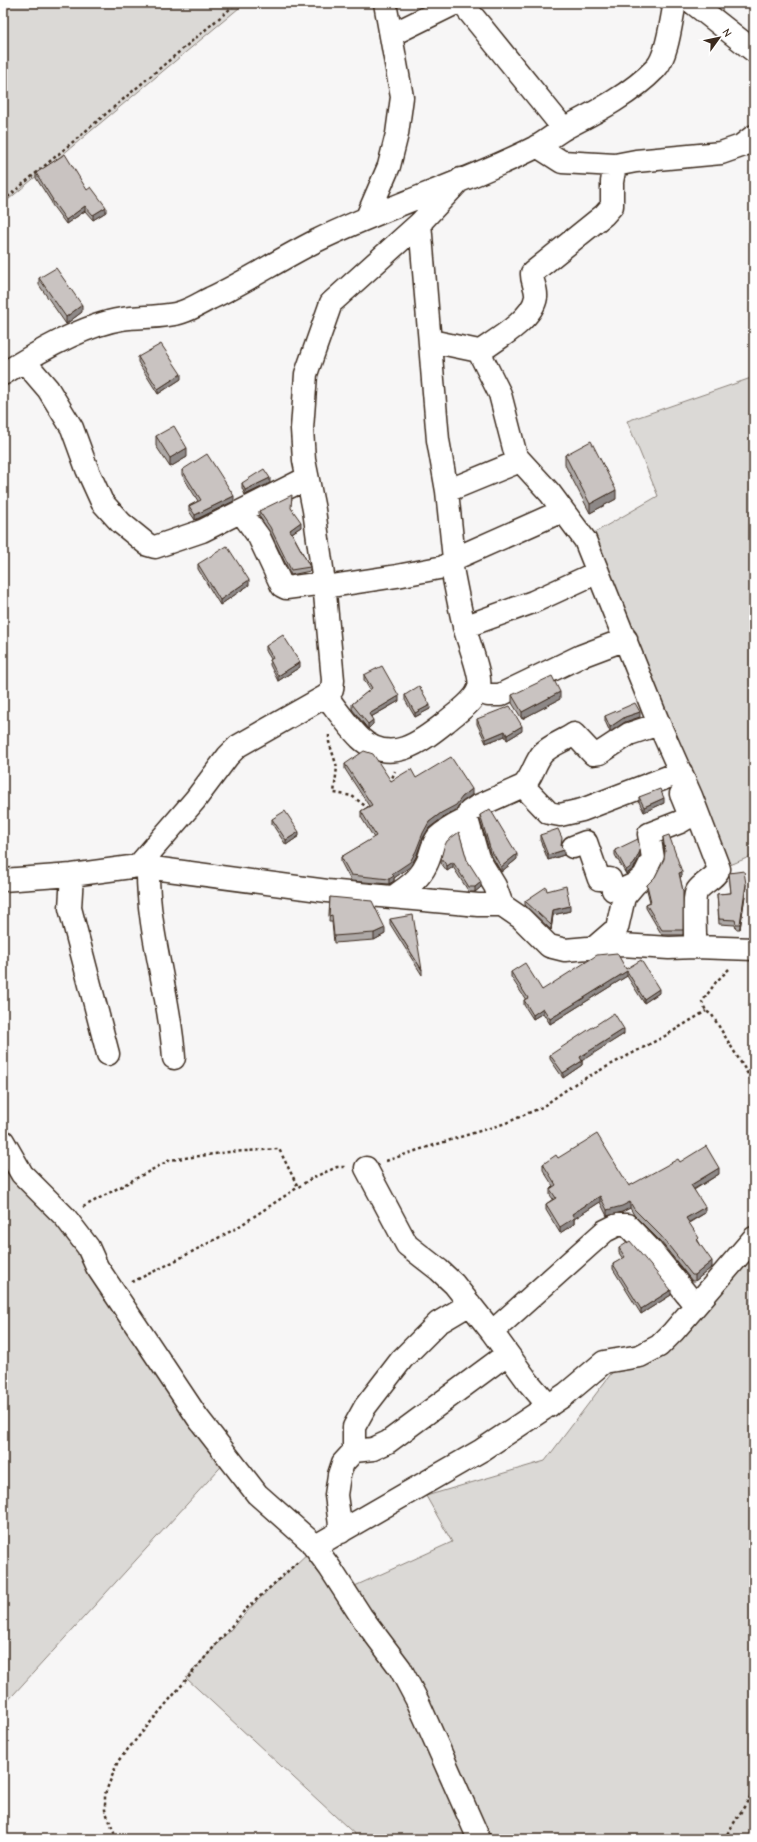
<svg xmlns="http://www.w3.org/2000/svg" width="757" height="1842" viewBox="0 0 757 1842" font-family="'Comic Neue',sans-serif">
	<style>
		.green { fill: #dbd9d6; stroke: #8b827a }
		.lines { fill: none; stroke-linecap: round; stroke-linejoin: round }
		.minor-casing { stroke: #3b2a1e; stroke-width: 25 }
		.path { stroke: #3b2a1e; stroke-width: 2.5; stroke-dasharray: 3 3; stroke-linecap: butt }
		.minor { stroke: #fff; stroke-width: 22 }
		.wall { fill: #ada8a6; stroke: #3b2a1e }
		.shaded-wall { fill: #8d8887; stroke: #3b2a1e }
		.building { fill: #c9c3c1; stroke: #3b2a1e }
	</style>
	<rect width="100%" height="100%" fill="#f7f6f6"/>
	<filter id="ink" filterUnits="userSpaceOnUse"><feTurbulence type="fractalNoise" baseFrequency=".025" numOctaves="2"/><feDisplacementMap in="SourceGraphic" scale="8" xChannelSelector="R" yChannelSelector="G"/><feConvolveMatrix kernelMatrix="1 2 1 2 8 2 1 2 1" color-interpolation-filters="sRGB"/></filter>
	<g filter="url(#ink)">
		<path class="green" d="M 3,3 L 245,3 L 3,204 Z
			M 754,377 L 754,855 L 723,868 L 592,534 L 658,496 L 627,421 Z
			M 8,1170 L 62,1217 L 228,1459 L 3,1706 L 3,1176 Z
			M 754,1229 L 754,1839 L 360,1839 L 186,1678 L 255,1603 L 312,1549 L 346,1590 L 452,1542 L 426,1496 L 545,1461 L 617,1366 L 659,1340 Z"/>
		<g class="lines">
			<defs>
				<path id="minor" d="M 462,3 L 564,129
					M 693,3 L 754,51
					M 391,35 L 456,3
					M 537,146 L 562,162 L 615,165 L 636,161 L 721,153 L 741,146 L 754,136
					M 367,217 L 389,166 L 397,134 L 402,97 L 385,3
					M 431,341 L 474,350 L 479,352 L 500,394 L 516,456 L 550,493 L 585,540 L 659,724 L 691,796 L 719,869 C 715,879 703,882 697,891 C 692,899 696,934 695,947
					M 479,352 C 496,340 533,319 536,297 C 537,288 531,281 532,273 L 604,215 L 612,206 L 612,182 L 615,165
					M 24,361 L 48,389 L 72,428 L 87,469 L 102,502 L 121,523 L 148,545 L 155,547 L 202,531 L 307,478
					M 3,374 C 36,353 83,325 122,319 C 140,316 166,318 182,312 C 192,309 201,303 211,298 C 247,281 280,259 316,241 C 387,206 465,183 536,147 C 547,141 556,133 567,127 C 598,111 631,94 656,68 C 668,55 671,20 675,3
					M 447,491 L 520,461
					M 241,512 L 259,537 L 282,586 L 286,588 L 324,583
					M 454,559 L 562,511
					M 325,587 L 397,576 L 444,567 L 454,559 L 447,491 L 438,440 L 420,223
					M 464,627 L 533,602 L 598,572
					M 478,691 L 488,695 L 500,695 L 581,656 L 626,639
					M 326,696 C 337,710 348,726 360,738 C 390,766 421,742 446,722 C 456,713 476,701 479,687 C 482,675 467,639 464,626 C 459,605 455,584 451,563
					M 523,786 L 549,813 L 560,815 L 582,810 L 681,772
					M 573,847 L 586,842 L 599,879 L 610,879 L 613,890 L 624,889 L 635,884 L 644,876 L 653,858 L 649,834 L 680,822 L 690,816 L 681,794
					M 138,866 L 195,800 L 228,756 L 238,746 L 326,696 L 332,690 L 333,680 L 324,583 L 314,510 L 304,460 L 302,429 L 306,374 L 331,303 L 420,223 L 461,179
					M 148,868 C 147,932 170,994 174,1058
					M 72,875 L 70,908 L 108,1054
					M 3,880 L 72,875 L 138,866 L 327,891 L 478,905 L 502,905 L 521,918 L 549,946 L 565,950 L 622,945 L 669,948 L 695,947 L 754,949
					M 393,897 C 406,888 419,880 426,865 C 431,857 431,845 438,837 C 446,829 457,824 467,819
					M 502,905 L 495,886 L 478,858 L 467,819 L 469,812 L 478,806 L 523,786 C 532,778 534,764 542,754 C 550,745 564,741 574,734 L 593,754 L 600,753 L 629,734 L 659,724
					M 595,947 L 617,928 L 624,897 L 635,884
					M 3,1141 L 22,1174 L 65,1217 L 88,1247 L 97,1267 L 198,1418 L 257,1494 L 310,1541 L 330,1568 L 361,1616 L 400,1668 L 418,1702 L 479,1839
					M 366,1168 L 407,1245 L 439,1270 L 454,1284 L 492,1332 L 529,1383 L 549,1406
					M 492,1332 L 605,1231 L 617,1225 L 627,1225 L 651,1250 L 695,1305
					M 354,1451 L 354,1427 L 365,1407 L 402,1359 L 438,1323 L 470,1304
					M 341,1532 L 336,1495 L 339,1475 L 343,1463 L 354,1451 L 373,1449 L 388,1442 L 507,1354
					M 314,1547 L 482,1450 L 566,1394 L 604,1362 L 640,1356 L 659,1346 L 673,1332 L 754,1238"/>
			</defs>
			<use href="#minor" class="minor-casing"/>
			<path class="path" d="M 3,201 L 237,3
				M 329,735 L 329,742 L 337,767 L 334,793 L 352,796 L 368,808 L 369,806
				M 390,783 L 395,771
				M 754,854 L 754,868
				M 751,929 L 754,908
				M 729,969 L 716,982 L 702,1002 L 706,1011 L 712,1015 L 754,1084
				M 386,1161 L 418,1150 L 506,1123 L 542,1107 L 576,1083 L 665,1036 L 706,1011
				M 83,1207 L 170,1160 L 229,1152 L 279,1149 L 298,1187
				M 132,1282 L 167,1265 L 235,1229 L 312,1178 L 337,1167 L 347,1167
				M 117,1839 L 105,1810 L 105,1794 L 118,1761 L 245,1610 L 299,1561
				M 724,1839 L 754,1791"/>
			<use href="#minor" class="minor"/>
		</g>
		<path class="wall" d="M 36,173 L 87,190 L 106,212 L 93,220 L 85,211 L 66,224 L 52,205 L 52,203 L 36,178 Z
			M 39,278 L 82,312 L 66,324 L 39,285 Z
			M 138,357 L 181,379 L 158,394 L 138,362 Z
			M 156,436 L 187,457 L 170,467 L 156,446 Z
			M 565,455 L 616,499 L 590,513 L 565,465 Z
			M 182,470 L 234,501 L 195,520 L 189,511 L 189,506 L 198,501 L 182,475 Z
			M 242,483 L 270,483 L 245,495 L 242,488 Z
			M 291,508 L 301,527 L 292,533 L 310,567 L 310,571 L 291,575 L 270,532 L 259,516 L 259,511 Z
			M 198,564 L 249,585 L 220,605 L 198,569 Z
			M 266,646 L 300,667 L 278,681 L 270,665 L 270,660 L 271,659 L 266,651 Z
			M 364,675 L 399,701 L 371,717 L 373,724 L 368,729 L 352,709 L 352,704 L 370,690 L 364,680 Z
			M 405,695 L 430,709 L 415,717 L 405,700 Z
			M 512,695 L 560,699 L 522,719 L 512,703 Z
			M 605,716 L 640,717 L 625,722 L 610,732 L 605,721 Z
			M 477,719 L 522,731 L 507,740 L 505,736 L 486,743 L 477,724 Z
			M 345,764 L 391,781 L 416,778 L 472,795 L 462,802 L 456,810 L 441,819 L 429,828 L 423,838 L 416,857 L 410,867 L 394,878 L 394,881 L 389,884 L 351,881 L 341,862 L 341,857 L 374,838 L 361,817 L 361,811 L 369,806 L 345,769 Z
			M 639,797 L 664,803 L 644,812 L 639,802 Z
			M 480,815 L 517,859 L 501,872 L 490,853 L 480,820 Z
			M 272,819 L 299,836 L 286,845 L 272,824 Z
			M 540,835 L 561,847 L 564,855 L 548,860 L 540,840 Z
			M 663,837 L 682,876 L 680,877 L 683,891 L 683,935 L 662,935 L 646,908 L 646,904 L 650,902 L 647,890 L 647,885 L 655,877 L 664,859 L 665,854 L 663,842 Z
			M 615,850 L 640,856 L 634,868 L 628,873 L 626,874 L 615,855 Z
			M 441,858 L 467,860 L 481,887 L 475,892 L 469,892 L 453,867 L 447,871 L 441,863 Z
			M 729,873 L 746,889 L 740,929 L 736,929 L 735,925 L 719,924 L 717,894 L 731,893 Z
			M 547,891 L 570,911 L 553,915 L 551,930 L 525,905 L 525,901 Z
			M 330,897 L 385,934 L 374,940 L 334,943 L 332,922 L 329,922 Z
			M 390,919 L 422,970 L 422,975 L 390,924 Z
			M 626,969 L 659,993 L 644,1003 L 627,976 L 550,1024 L 543,1013 L 533,1019 L 524,1005 L 524,1000 L 526,1000 L 511,977 L 511,972 L 542,990 Z
			M 624,1034 L 582,1060 L 582,1065 L 563,1078 L 550,1059 L 550,1055 Z
			M 558,1158 L 629,1186 L 680,1162 L 719,1174 L 694,1190 L 705,1213 L 689,1223 L 712,1267 L 695,1281 L 692,1281 L 661,1242 L 634,1215 L 630,1208 L 622,1212 L 607,1216 L 600,1202 L 574,1219 L 574,1224 L 560,1233 L 546,1210 L 546,1204 L 553,1199 L 550,1195 L 550,1189 L 553,1186 L 543,1170 L 543,1164 Z
			M 619,1248 L 671,1295 L 641,1314 L 613,1269 L 613,1264 L 623,1259 L 619,1253 Z"/>
		<path class="shaded-wall" d="M 85,206 L 85,211 L 66,224 L 66,220 Z
			M 106,207 L 106,212 L 93,220 L 93,215 Z
			M 82,305 L 82,312 L 66,324 L 66,317 Z
			M 181,374 L 181,379 L 158,394 L 158,389 Z
			M 187,448 L 187,457 L 170,467 L 170,458 Z
			M 270,478 L 270,483 L 245,495 L 245,490 Z
			M 616,490 L 616,499 L 590,513 L 590,504 Z
			M 234,496 L 234,501 L 195,520 L 195,515 Z
			M 301,522 L 301,527 L 290,534 L 290,530 Z
			M 249,580 L 249,585 L 220,605 L 220,600 Z
			M 300,662 L 300,667 L 278,681 L 278,676 Z
			M 560,692 L 560,699 L 522,719 L 522,712 Z
			M 399,696 L 399,701 L 369,718 L 369,714 Z
			M 430,705 L 430,709 L 415,717 L 415,713 Z
			M 640,712 L 640,717 L 625,722 L 610,732 L 610,727 L 625,717 Z
			M 373,720 L 373,724 L 368,729 L 368,724 Z
			M 522,726 L 522,731 L 507,740 L 507,735 Z
			M 505,731 L 505,736 L 486,743 L 486,739 Z
			M 472,789 L 472,795 L 462,802 L 456,810 L 441,819 L 429,828 L 423,838 L 416,857 L 410,867 L 394,878 L 394,881 L 389,884 L 389,879 L 392,874 L 429,822 L 462,797 Z
			M 664,798 L 664,803 L 644,812 L 644,807 Z
			M 299,832 L 299,836 L 286,845 L 286,840 Z
			M 564,850 L 564,855 L 548,860 L 548,855 Z
			M 640,851 L 640,856 L 634,868 L 628,873 L 626,874 L 626,870 Z
			M 517,854 L 517,859 L 501,872 L 501,867 Z
			M 453,862 L 453,867 L 447,871 L 447,866 Z
			M 682,872 L 682,876 L 679,878 L 679,873 Z
			M 481,882 L 481,887 L 475,892 L 475,887 Z
			M 746,884 L 746,889 L 740,929 L 740,924 Z
			M 570,906 L 570,911 L 553,915 L 551,930 L 553,910 Z
			M 385,928 L 385,934 L 374,940 L 374,933 Z
			M 627,971 L 627,976 L 550,1024 L 550,1019 Z
			M 659,989 L 659,993 L 644,1003 L 644,999 Z
			M 543,1008 L 543,1013 L 533,1019 L 533,1015 Z
			M 624,1029 L 624,1034 L 580,1062 L 580,1057 Z
			M 582,1061 L 582,1065 L 563,1078 L 563,1073 Z
			M 719,1168 L 719,1174 L 691,1191 L 691,1185 Z
			M 600,1196 L 600,1202 L 574,1219 L 574,1224 L 560,1233 L 560,1227 L 572,1214 Z
			M 630,1202 L 630,1208 L 622,1212 L 607,1216 L 607,1210 Z
			M 705,1207 L 705,1213 L 686,1224 L 686,1218 Z
			M 712,1261 L 712,1267 L 695,1281 L 695,1275 Z
			M 671,1290 L 671,1295 L 641,1314 L 641,1309 Z"/>
		<path class="building" d="M 65,154 L 87,190 L 91,187 L 106,207 L 93,215 L 85,206 L 66,220 L 52,200 L 53,200 L 36,173 Z
			M 56,268 L 82,305 L 66,317 L 39,278 Z
			M 161,344 L 181,374 L 158,389 L 138,357 Z
			M 174,426 L 187,448 L 170,458 L 156,436 Z
			M 591,441 L 616,490 L 590,504 L 565,455 Z
			M 207,454 L 234,496 L 195,515 L 189,506 L 201,500 L 182,470 Z
			M 264,469 L 270,478 L 245,490 L 242,483 Z
			M 292,495 L 291,508 L 301,522 L 290,530 L 310,567 L 291,570 L 270,527 L 259,511 Z
			M 227,546 L 249,580 L 220,600 L 198,564 Z
			M 283,635 L 300,662 L 278,676 L 270,660 L 273,658 L 266,646 Z
			M 382,666 L 399,696 L 369,714 L 373,720 L 368,724 L 352,704 L 372,688 L 364,675 Z
			M 552,676 L 560,692 L 522,712 L 512,695 Z
			M 419,686 L 430,705 L 415,713 L 405,695 Z
			M 635,703 L 640,712 L 625,717 L 610,727 L 605,716 Z
			M 510,706 L 522,726 L 507,735 L 505,731 L 486,739 L 477,719 Z
			M 364,751 L 373,754 L 391,781 L 411,769 L 416,778 L 451,757 L 472,789 L 462,797 L 456,805 L 441,813 L 429,822 L 423,833 L 416,851 L 410,862 L 392,874 L 394,876 L 389,879 L 351,875 L 341,857 L 376,836 L 361,811 L 372,805 L 345,764 Z
			M 660,789 L 664,798 L 644,807 L 639,797 Z
			M 490,809 L 517,854 L 501,867 L 490,848 L 480,815 Z
			M 285,811 L 299,832 L 286,840 L 272,819 Z
			M 558,829 L 562,838 L 561,846 L 564,850 L 548,855 L 540,835 Z
			M 459,832 L 467,860 L 481,882 L 475,887 L 469,887 L 453,862 L 447,866 L 441,858 L 444,847 L 447,841 Z
			M 669,835 L 682,872 L 679,873 L 683,891 L 683,930 L 662,930 L 646,904 L 651,902 L 647,885 L 655,877 L 664,859 L 665,851 L 663,837 Z
			M 638,839 L 640,851 L 634,864 L 628,869 L 626,870 L 615,850 Z
			M 744,871 L 746,884 L 740,924 L 736,924 L 735,920 L 719,919 L 717,894 L 731,893 L 729,873 Z
			M 566,886 L 570,906 L 553,910 L 551,925 L 525,901 L 546,887 L 547,891 Z
			M 330,897 L 372,901 L 385,928 L 374,933 L 334,936 L 332,915 L 329,916 Z
			M 413,915 L 422,970 L 390,919 Z
			M 617,953 L 626,969 L 641,960 L 659,989 L 644,999 L 627,971 L 550,1019 L 543,1008 L 533,1015 L 524,1000 L 528,998 L 511,972 L 525,963 L 542,990 L 597,955 Z
			M 614,1013 L 624,1029 L 580,1057 L 582,1061 L 563,1073 L 550,1055 Z
			M 597,1134 L 629,1186 L 678,1159 L 680,1162 L 706,1146 L 719,1168 L 691,1185 L 705,1207 L 686,1218 L 699,1238 L 697,1240 L 712,1261 L 695,1275 L 692,1275 L 661,1236 L 634,1209 L 630,1202 L 622,1206 L 607,1210 L 600,1196 L 572,1214 L 574,1218 L 560,1227 L 546,1204 L 556,1198 L 550,1189 L 556,1185 L 543,1164 L 556,1155 L 558,1158 Z
			M 630,1241 L 671,1290 L 641,1309 L 613,1264 L 625,1257 L 619,1248 Z"/>
	</g>
	<rect width="757" height="1842" fill="none" stroke="#fff" stroke-width="16"/>
	<rect x="8" y="8" width="741" height="1826" fill="none" stroke="#3b2a1e" stroke-width="1.5" filter="url(#ink)"/>
	<g transform="translate(719 38) rotate(57)" stroke="#ffffff" stroke-width="3" paint-order="stroke">
	<path d="M0-3L7 15L0 10L-7 15Z" fill="#3b2a1e"/>
	<text y="-6" font-size="11" font-weight="bold" text-anchor="middle" fill="#3b2a1e">N</text>
	</g>
</svg>
